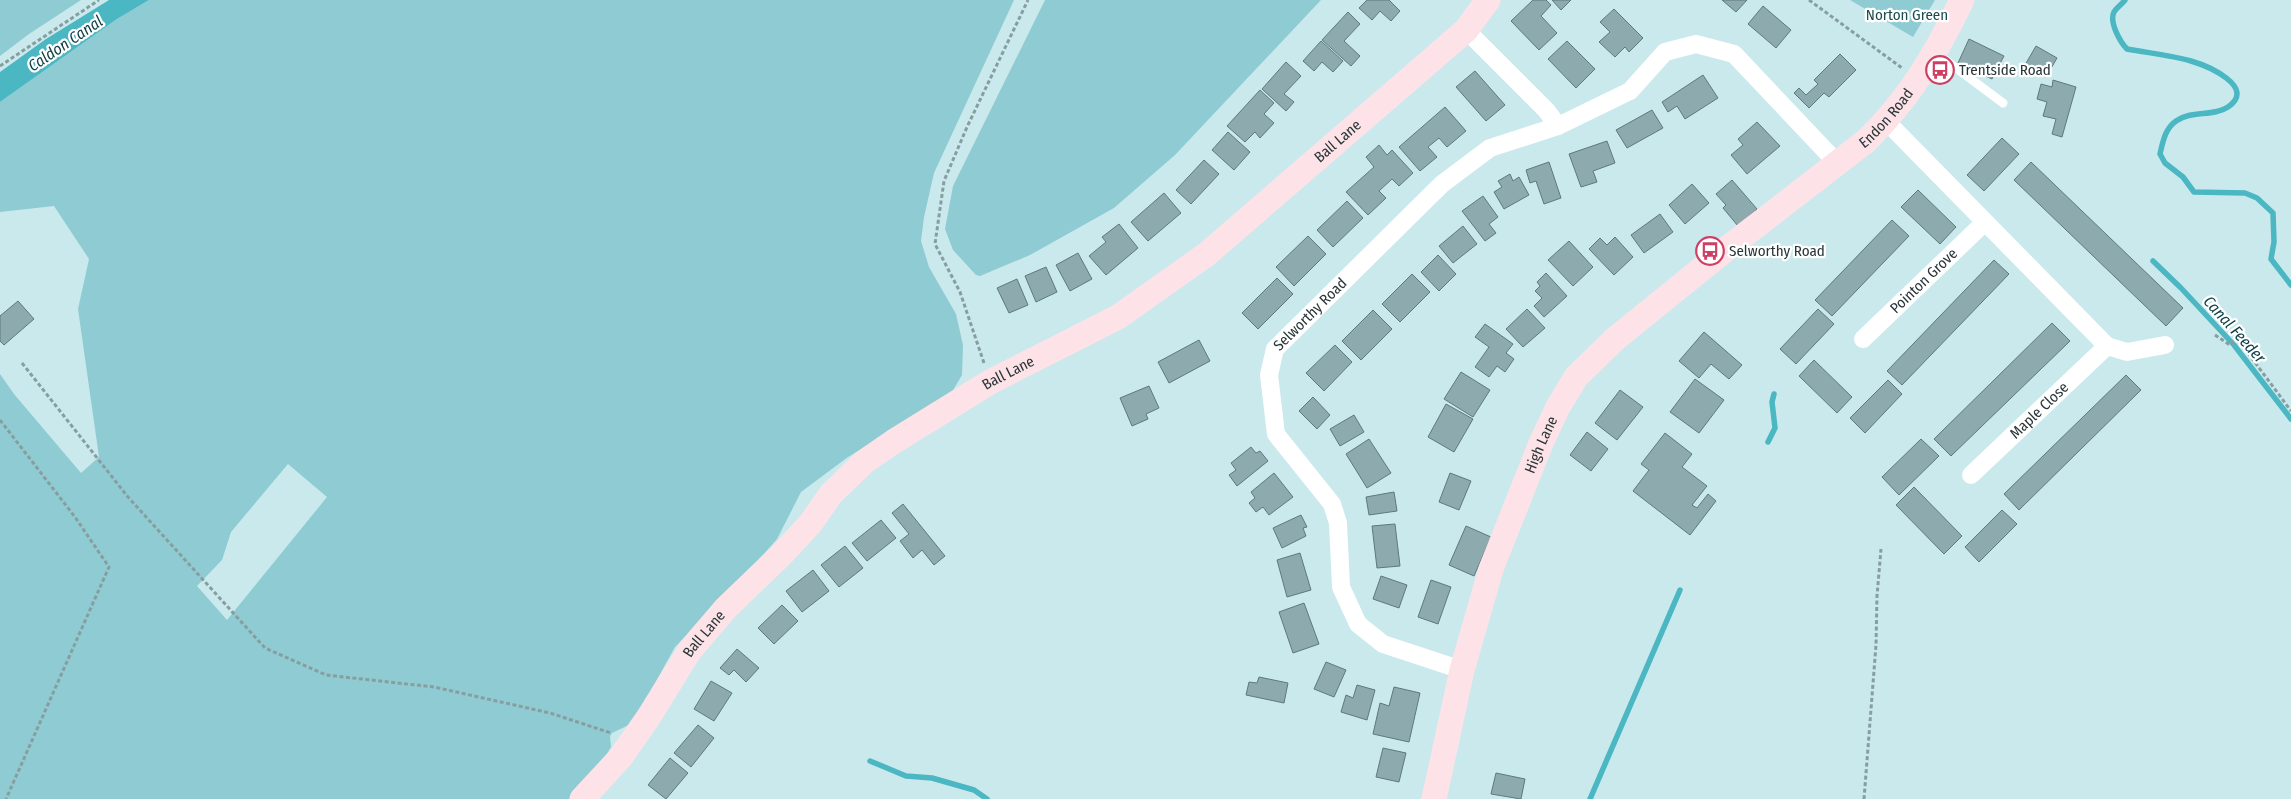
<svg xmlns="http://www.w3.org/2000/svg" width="2291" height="799" viewBox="0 0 2291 799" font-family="'Fira Sans Condensed',sans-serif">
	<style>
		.green { fill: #8fcbd2; fill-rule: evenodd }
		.water { fill: #4bb7c2 }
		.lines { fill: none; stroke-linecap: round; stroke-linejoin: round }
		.stream { stroke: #4bb7c2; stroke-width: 5.5 }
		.building { fill: #8dabae; stroke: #5d797c }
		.path { stroke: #879ea1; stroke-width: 3; stroke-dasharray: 4 2.5; stroke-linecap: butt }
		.lane { stroke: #fff; stroke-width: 9 }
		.street { stroke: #fff; stroke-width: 18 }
		.secondary { stroke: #fde3e7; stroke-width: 25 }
		.labels { text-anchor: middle; stroke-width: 4.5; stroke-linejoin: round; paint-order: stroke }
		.park-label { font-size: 15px; fill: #1b4b50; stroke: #fff }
		.poi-label { font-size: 15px; fill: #293537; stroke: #fff; text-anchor: start }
		.street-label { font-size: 15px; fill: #293537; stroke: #fff }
		.water-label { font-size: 16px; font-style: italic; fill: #114248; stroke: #fff }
	</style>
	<rect width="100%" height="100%" fill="#cae9ed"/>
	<path class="green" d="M 0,0 L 81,0 L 29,34 L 0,56 Z
		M 149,0 L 1014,0 L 934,173 L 924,217 L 921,241 L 929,267 L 956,314 L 963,345 L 962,375 L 949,397 L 848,457 L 801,492 L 777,539 L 733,589 L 675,647 L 633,723 L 612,733 L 610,736 L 611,747 L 585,791 L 572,799 L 0,799 L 0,374 L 14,394 L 81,473 L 99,457 L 78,309 L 89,259 L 54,206 L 0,212 L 0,102 L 117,19 ZM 288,464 L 327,497 L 227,620 L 197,586 L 222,560 L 231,532 Z
		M 1045,0 L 1321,0 L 1175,155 L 1114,208 L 1030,255 L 980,276 L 976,275 L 953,250 L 945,229 L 953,186 Z
		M 1850,0 L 1935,0 L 1913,37 Z"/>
	<path class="water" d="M 109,0 L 149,0 L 117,19 L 0,102 L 0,72 L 46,39 Z"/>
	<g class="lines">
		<path class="stream" d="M 2125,0 C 2122,4 2116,8 2114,12 C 2109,22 2120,42 2127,49 C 2148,53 2170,55 2191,61 C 2208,66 2257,87 2228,107 C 2213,117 2191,110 2176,121 C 2165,129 2163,141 2160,154 L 2165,163 L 2183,177 L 2194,192 L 2245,193 L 2257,198 L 2273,213 L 2274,242 L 2271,259 L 2291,285
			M 2153,261 L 2181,288 L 2234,345 L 2291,419
			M 1768,442 L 1775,428 L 1772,402 L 1774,394
			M 870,761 L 906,776 L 932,778 L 974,790 L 987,799
			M 1590,799 L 1680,590"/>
	</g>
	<path class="building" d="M 1367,0 L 1389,0 L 1400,11 L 1391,21 L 1380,11 L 1372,20 L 1359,8 Z
		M 1533,0 L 1546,0 L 1551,5 L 1541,16 L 1557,33 L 1539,50 L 1511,21 Z
		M 1552,0 L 1571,0 L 1561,10 Z
		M 1722,0 L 1747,0 L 1736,12 Z
		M 1763,6 L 1791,30 L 1776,48 L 1748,24 Z
		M 1614,9 L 1643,38 L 1629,52 L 1625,47 L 1615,57 L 1599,42 L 1610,32 L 1600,22 Z
		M 1348,12 L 1360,24 L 1344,41 L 1360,56 L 1351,66 L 1322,40 Z
		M 1969,39 L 2004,56 L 1992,79 L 1958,63 Z
		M 1321,41 L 1343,61 L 1333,72 L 1322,62 L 1314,71 L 1303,61 Z
		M 1567,41 L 1595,69 L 1576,88 L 1548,59 Z
		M 2036,46 L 2057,58 L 2046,77 L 2025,65 Z
		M 1840,54 L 1856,70 L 1829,97 L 1824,93 L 1809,108 L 1794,93 L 1799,88 L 1806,95 L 1818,84 L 1814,80 Z
		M 1286,62 L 1301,76 L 1284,94 L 1294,102 L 1286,111 L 1262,89 Z
		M 1475,71 L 1505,105 L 1486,121 L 1456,87 Z
		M 1703,75 L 1718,98 L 1685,119 L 1677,106 L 1668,112 L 1662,102 Z
		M 2053,80 L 2076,87 L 2062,137 L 2052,134 L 2056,119 L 2043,116 L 2047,102 L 2037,99 L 2041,84 L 2052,87 Z
		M 1260,90 L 1274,103 L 1264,114 L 1274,123 L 1260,138 L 1255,132 L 1245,142 L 1227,126 Z
		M 1445,107 L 1466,131 L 1447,147 L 1439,138 L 1428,147 L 1437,157 L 1420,171 L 1399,147 Z
		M 1652,110 L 1663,128 L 1627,148 L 1616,130 Z
		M 1757,122 L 1780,146 L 1747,174 L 1731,155 L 1743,145 L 1738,139 Z
		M 1228,132 L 1250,152 L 1234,170 L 1212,150 Z
		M 2002,138 L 2019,154 L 1984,191 L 1967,175 Z
		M 1607,141 L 1615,163 L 1593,171 L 1597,182 L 1581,187 L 1569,154 Z
		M 1379,145 L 1387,155 L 1392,150 L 1413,173 L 1399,186 L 1392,179 L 1379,191 L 1386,198 L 1368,215 L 1346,192 L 1374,167 L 1366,157 Z
		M 1204,160 L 1219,174 L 1191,204 L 1176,190 Z
		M 1549,162 L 1561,198 L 1544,204 L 1536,181 L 1530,183 L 1526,170 Z
		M 2031,162 L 2183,308 L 2166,326 L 2014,180 Z
		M 1510,174 L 1513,181 L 1519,177 L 1529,195 L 1504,209 L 1494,192 L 1502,187 L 1498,181 Z
		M 1732,180 L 1757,209 L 1738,226 L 1723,208 L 1726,205 L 1716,194 Z
		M 1692,184 L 1709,203 L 1685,224 L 1669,205 Z
		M 1918,190 L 1956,227 L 1940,244 L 1901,207 Z
		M 1164,193 L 1181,213 L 1148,241 L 1131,222 Z
		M 1483,196 L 1498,217 L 1489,224 L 1496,233 L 1485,241 L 1462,211 Z
		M 1347,201 L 1363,218 L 1333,247 L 1317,230 Z
		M 1660,214 L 1673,232 L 1644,253 L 1631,235 Z
		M 1892,220 L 1909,236 L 1832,316 L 1815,300 Z
		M 1119,224 L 1138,248 L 1106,275 L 1089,256 L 1106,242 L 1102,237 Z
		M 1463,226 L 1477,244 L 1453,263 L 1439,246 Z
		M 1308,236 L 1326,254 L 1294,286 L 1276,267 Z
		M 1615,237 L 1633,257 L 1614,275 L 1589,249 L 1600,238 L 1607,245 Z
		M 1569,241 L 1593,267 L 1573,286 L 1548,260 Z
		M 1078,253 L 1092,279 L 1070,291 L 1056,265 Z
		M 1438,255 L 1456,274 L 1439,291 L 1421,272 Z
		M 1994,260 L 2009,274 L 1902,385 L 1887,371 Z
		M 1046,267 L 1057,292 L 1036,302 L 1025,276 Z
		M 1546,273 L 1567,296 L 1544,317 L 1534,306 L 1542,298 L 1535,291 L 1540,286 L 1537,282 Z
		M 1412,274 L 1430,292 L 1400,322 L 1382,304 Z
		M 1277,278 L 1293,294 L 1258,329 L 1242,313 Z
		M 1017,279 L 1028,305 L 1009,313 L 997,288 Z
		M 18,301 L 34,319 L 4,345 L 0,341 L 0,316 Z
		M 1527,309 L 1545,328 L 1523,347 L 1506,329 Z
		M 1818,309 L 1834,324 L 1796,364 L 1780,349 Z
		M 1373,310 L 1392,329 L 1361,360 L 1342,341 Z
		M 2052,323 L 2070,341 L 1951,456 L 1934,439 Z
		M 1485,324 L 1513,344 L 1506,353 L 1514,359 L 1505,372 L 1497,366 L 1489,377 L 1475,367 L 1489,347 L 1475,337 Z
		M 1704,332 L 1742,365 L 1729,379 L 1711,364 L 1699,378 L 1679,361 Z
		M 1199,340 L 1210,361 L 1169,383 L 1158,362 Z
		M 1335,345 L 1352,362 L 1324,391 L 1306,373 Z
		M 1814,360 L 1852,397 L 1837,413 L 1799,376 Z
		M 1461,372 L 1490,390 L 1473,417 L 1444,399 Z
		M 2126,375 L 2141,390 L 2019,510 L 2004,494 Z
		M 1695,379 L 1724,400 L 1699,433 L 1670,412 Z
		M 1888,380 L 1902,394 L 1865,433 L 1850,418 Z
		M 1149,386 L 1159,408 L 1146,414 L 1148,419 L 1132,426 L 1120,398 Z
		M 1620,390 L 1643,407 L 1617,440 L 1595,423 Z
		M 1313,397 L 1330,415 L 1317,429 L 1299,411 Z
		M 1446,404 L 1473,419 L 1454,452 L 1428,437 Z
		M 1354,415 L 1364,432 L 1340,446 L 1330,429 Z
		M 1587,432 L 1608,449 L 1591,471 L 1570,455 Z
		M 1665,433 L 1692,454 L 1682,467 L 1707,486 L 1692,505 L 1697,508 L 1708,494 L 1716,501 L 1690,535 L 1633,491 L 1649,470 L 1641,464 Z
		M 1369,439 L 1391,473 L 1367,488 L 1346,454 Z
		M 1921,439 L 1939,456 L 1899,495 L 1882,477 Z
		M 1251,447 L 1256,453 L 1260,451 L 1268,461 L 1237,486 L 1229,475 L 1236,470 L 1231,463 Z
		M 1274,473 L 1293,497 L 1269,515 L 1263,507 L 1256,512 L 1249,503 L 1255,498 L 1251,492 Z
		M 1450,473 L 1471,481 L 1459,510 L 1439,502 Z
		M 1914,487 L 1962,536 L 1944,554 L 1896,505 Z
		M 1394,492 L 1397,511 L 1369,515 L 1366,497 Z
		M 903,504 L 945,556 L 934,565 L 922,550 L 913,558 L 900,541 L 909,534 L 892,513 Z
		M 2002,510 L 2017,524 L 1979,562 L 1965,547 Z
		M 1301,515 L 1307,527 L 1303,528 L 1306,536 L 1282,548 L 1273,528 Z
		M 881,520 L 896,538 L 867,561 L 852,543 Z
		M 1395,524 L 1400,566 L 1377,568 L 1372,526 Z
		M 1466,526 L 1491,537 L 1474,576 L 1449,565 Z
		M 845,546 L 863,568 L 839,587 L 821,565 Z
		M 1300,553 L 1311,590 L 1287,597 L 1277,560 Z
		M 813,570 L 829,591 L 802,612 L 786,591 Z
		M 1381,576 L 1407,585 L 1399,608 L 1373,599 Z
		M 1431,580 L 1451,587 L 1438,624 L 1418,617 Z
		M 1304,603 L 1319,644 L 1293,653 L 1279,612 Z
		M 782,605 L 798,621 L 774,644 L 758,628 Z
		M 737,649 L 759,668 L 746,682 L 734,670 L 729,675 L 720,668 Z
		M 1326,662 L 1346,670 L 1334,697 L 1314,689 Z
		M 1259,677 L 1288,683 L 1284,703 L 1246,695 L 1249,682 L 1257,683 Z
		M 711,681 L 732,693 L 714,721 L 694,709 Z
		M 1357,685 L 1375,690 L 1367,720 L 1341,712 L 1346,695 L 1353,698 Z
		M 1394,687 L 1420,693 L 1409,742 L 1373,734 L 1380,703 L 1389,706 Z
		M 698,725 L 714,738 L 691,767 L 674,753 Z
		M 1383,748 L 1406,753 L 1399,782 L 1376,777 Z
		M 670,758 L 688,773 L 666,799 L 648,785 Z
		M 1496,773 L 1525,779 L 1521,799 L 1491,794 Z"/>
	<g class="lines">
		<path class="path" d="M 1809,0 L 1902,68
			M 0,66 L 99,0
			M 2215,335 L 2230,345 L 2237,338 L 2291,411
			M 22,363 L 128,497 L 265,648 L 326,675 L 434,687 L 550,713 L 611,733
			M 984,363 L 960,292 L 935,244 L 944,181 L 967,127 L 1028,0
			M 0,420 L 75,517 L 109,567 L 6,799
			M 1864,799 L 1876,645 L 1877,596 L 1881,549"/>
		<path class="lane" d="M 1936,53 L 2003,103"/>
		<g class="street">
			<path d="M 1466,30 L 1546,110 L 1558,126"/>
			<path d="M 1886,121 L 2107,346 L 2127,352 L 2165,345"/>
			<path id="s1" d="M 1863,339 L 1984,223"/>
			<path id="s2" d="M 1971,475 L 2107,346"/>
			<path id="s3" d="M 1462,670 L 1383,644 L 1358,624 L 1341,587 L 1338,523 L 1332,504 L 1276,434 L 1269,375 L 1275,349 L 1442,184 L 1490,148 L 1558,126 L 1630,91 L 1665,52 L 1696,44 L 1734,54 L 1838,164"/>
		</g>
		<g class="secondary">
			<path id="s4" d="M 582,799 L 620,758 L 648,718 L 690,650 L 726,608 L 782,554 L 810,524 L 831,494 L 864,462 L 893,442 L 990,382 L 1118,317 L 1207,254 L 1466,30 L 1488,0"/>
			<path id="s5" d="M 1434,799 L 1462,670 L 1491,569 L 1541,443 L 1558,407 L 1576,377 L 1615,339 L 1725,250 L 1866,141 C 1910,98 1935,55 1962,0"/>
		</g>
	</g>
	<defs>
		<symbol id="bus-ring" viewBox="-11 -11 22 22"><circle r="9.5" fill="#fff" stroke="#ce3f63" stroke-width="1.5"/><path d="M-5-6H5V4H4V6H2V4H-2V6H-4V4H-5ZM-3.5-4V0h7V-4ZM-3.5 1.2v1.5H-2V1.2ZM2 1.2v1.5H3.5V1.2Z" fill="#ce3f63"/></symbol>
	</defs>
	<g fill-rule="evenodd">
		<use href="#bus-ring" x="1924" y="54" width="32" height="32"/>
		<use href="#bus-ring" x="1694" y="235" width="32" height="32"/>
	</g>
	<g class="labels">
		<g class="park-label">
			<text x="1907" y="20">Norton Green</text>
		</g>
		<g class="poi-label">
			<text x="1959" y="75">Trentside Road</text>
			<text x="1729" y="256">Selworthy Road</text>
		</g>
		<g class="street-label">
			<text dy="5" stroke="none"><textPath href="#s5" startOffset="852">Endon Road</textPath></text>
			<text dy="5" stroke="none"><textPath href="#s4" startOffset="1016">Ball Lane</textPath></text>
			<text dy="5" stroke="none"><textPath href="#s1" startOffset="84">Pointon Grove</textPath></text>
			<text dy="5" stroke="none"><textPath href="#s3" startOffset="465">Selworthy Road</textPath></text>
			<text dy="5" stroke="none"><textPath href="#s4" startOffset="611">Ball Lane</textPath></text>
			<text dy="5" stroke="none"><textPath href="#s2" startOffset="94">Maple Close</textPath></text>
			<text dy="5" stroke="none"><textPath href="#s5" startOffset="371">High Lane</textPath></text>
			<text dy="5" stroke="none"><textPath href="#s4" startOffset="206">Ball Lane</textPath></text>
		</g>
		<g class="water-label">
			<text transform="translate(65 43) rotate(-34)" y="6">Caldon Canal</text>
			<text transform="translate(2235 329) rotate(48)" y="6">Canal Feeder</text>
		</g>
	</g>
</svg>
